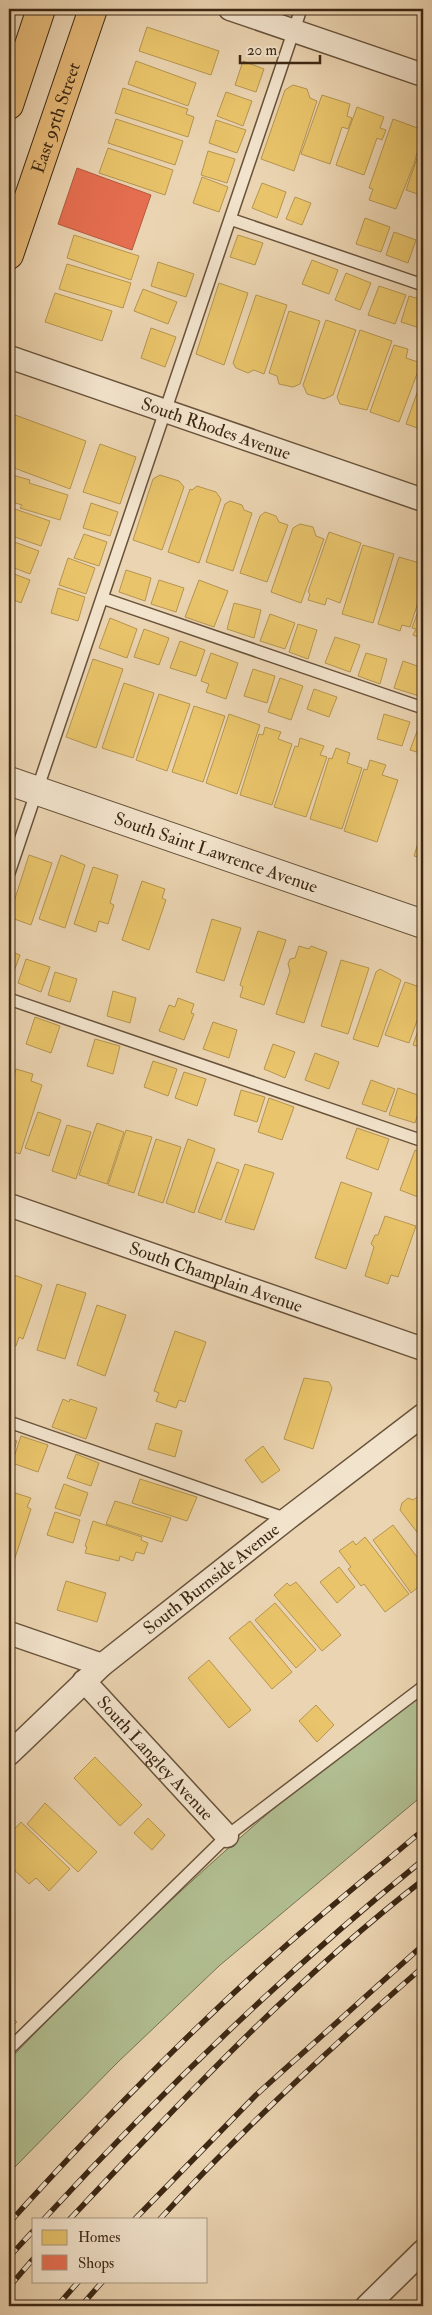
<svg xmlns="http://www.w3.org/2000/svg" width="432" height="2315" viewBox="0 0 432 2315" font-family="'IM FELL Double Pica',serif">
	<style>
		.green { fill: #b1be91; stroke: #767252 }
		.homes { fill: #e9c46a; stroke: #b59550 }
		.shops { fill: #e76f51; stroke: #b4593e }
		.lines { fill: none; stroke-linecap: round; stroke-linejoin: round }
		.service-casing { stroke: #68523a; stroke-width: 14 }
		.minor-casing { stroke: #68523a; stroke-width: 25 }
		.tertiary-casing { stroke: #68523a; stroke-width: 30 }
		.primary-casing { stroke: #3c2713; stroke-width: 30 }
		.service { stroke: #f2e3cc; stroke-width: 11 }
		.minor { stroke: #f2e3cc; stroke-width: 22 }
		.tertiary { stroke: #f2e3cc; stroke-width: 28 }
		.primary { stroke: #e6ba78; stroke-width: 28 }
		.rail-casing { stroke: #3c2713; stroke-width: 5.5 }
		.rail { stroke: #f2e3cc; stroke-width: 4; stroke-dasharray: 11; stroke-linecap: butt }
		.labels { text-anchor: middle; stroke-width: 5; stroke-linejoin: round; paint-order: stroke }
		.street-label { font-size: 18px; fill: #3c2713; stroke: #f2e3cc }
	</style>
	<rect width="100%" height="100%" fill="#ebd4b1"/>
	<filter id="stains"><feTurbulence type="fractalNoise" baseFrequency=".004" numOctaves="4"/><feColorMatrix values="0 0 0 0 .2 0 0 0 0 .09 0 0 0 0 .02 0 0 0 .5 -.17"/></filter>
	<radialGradient id="worn" r=".72"><stop offset=".6" stop-color="#630" stop-opacity="0"/><stop offset="1" stop-color="#630" stop-opacity=".3"/></radialGradient>
	<path class="green" d="M 423,1689 L 423,1795 L 219,1966 L 118,2062 L 9,2173 L 9,2060 C 137,1927 275,1799 423,1689 Z"/>
	<path class="homes" d="M 147,27 L 219,51 L 211,75 L 139,51 Z
		M 136,61 L 196,83 L 188,106 L 128,84 Z
		M 243,61 L 264,69 L 256,92 L 235,85 Z
		M 293,85 L 307,89 L 310,98 L 317,101 L 294,171 L 261,159 L 285,90 Z
		M 123,88 L 188,109 L 186,114 L 194,117 L 188,137 L 115,113 Z
		M 226,92 L 252,101 L 243,126 L 217,116 Z
		M 322,95 L 350,104 L 347,116 L 352,118 L 348,129 L 342,127 L 330,164 L 301,154 Z
		M 357,107 L 384,117 L 380,128 L 386,130 L 382,140 L 377,138 L 364,175 L 336,165 Z
		M 116,119 L 183,141 L 175,165 L 108,143 Z
		M 393,119 L 423,130 L 414,164 L 396,209 L 369,200 L 373,189 L 369,188 Z
		M 216,120 L 246,130 L 237,153 L 209,143 Z
		M 423,141 L 423,196 L 406,190 Z
		M 108,148 L 173,170 L 165,195 L 99,173 Z
		M 208,151 L 235,159 L 227,183 L 201,175 Z
		M 202,177 L 228,187 L 219,212 L 193,203 Z
		M 262,183 L 286,192 L 277,218 L 252,208 Z
		M 295,197 L 311,203 L 302,225 L 286,219 Z
		M 365,218 L 390,227 L 381,252 L 356,244 Z
		M 394,232 L 416,240 L 408,263 L 386,255 Z
		M 74,235 L 139,256 L 131,280 L 67,258 Z
		M 238,235 L 263,243 L 255,265 L 230,257 Z
		M 312,260 L 338,270 L 329,294 L 302,284 Z
		M 158,262 L 194,274 L 186,297 L 151,286 Z
		M 67,264 L 131,283 L 123,308 L 59,289 Z
		M 346,273 L 371,283 L 360,310 L 335,300 Z
		M 219,283 L 248,293 L 224,365 L 196,354 Z
		M 379,286 L 406,295 L 395,324 L 368,315 Z
		M 143,289 L 177,302 L 168,324 L 134,311 Z
		M 55,293 L 112,311 L 102,341 L 45,322 Z
		M 256,295 L 287,305 L 264,374 L 254,370 L 248,373 L 236,368 L 233,363 Z
		M 409,296 L 423,300 L 423,329 L 401,322 Z
		M 289,311 L 320,321 L 300,384 L 293,387 L 279,384 L 277,376 L 269,373 Z
		M 326,320 L 356,330 L 333,395 L 324,399 L 307,394 L 303,385 Z
		M 151,328 L 176,337 L 165,367 L 141,358 Z
		M 360,330 L 392,341 L 367,410 L 340,404 L 337,397 Z
		M 394,345 L 408,349 L 406,358 L 421,363 L 399,422 L 370,412 Z
		M 423,376 L 423,430 L 406,424 Z
		M 15,415 L 86,441 L 70,489 L 9,466 L 9,434 Z
		M 100,444 L 136,457 L 120,504 L 83,492 Z
		M 9,474 L 30,480 L 29,483 L 68,495 L 60,520 L 20,508 L 22,505 L 9,501 Z
		M 160,475 L 179,481 L 184,487 L 162,550 L 133,540 L 153,479 Z
		M 197,486 L 216,492 L 221,499 L 199,563 L 168,552 L 190,489 L 192,490 Z
		M 230,501 L 242,505 L 244,510 L 252,513 L 233,571 L 206,562 L 225,504 Z
		M 91,503 L 118,512 L 110,536 L 83,528 Z
		M 9,507 L 50,521 L 41,546 L 9,535 Z
		M 265,512 L 276,516 L 279,522 L 288,525 L 267,582 L 240,573 L 260,516 Z
		M 300,524 L 313,527 L 316,536 L 324,539 L 301,603 L 271,592 L 293,528 Z
		M 329,532 L 361,543 L 340,603 L 327,598 L 325,605 L 308,600 L 310,594 L 308,592 Z
		M 84,534 L 107,542 L 99,566 L 74,558 Z
		M 9,540 L 39,551 L 30,574 L 9,566 Z
		M 363,545 L 394,554 L 373,623 L 342,614 Z
		M 399,557 L 423,564 L 423,587 L 410,627 L 402,625 L 400,631 L 378,624 Z
		M 68,558 L 95,568 L 86,594 L 59,585 Z
		M 126,570 L 151,578 L 145,601 L 119,592 Z
		M 9,572 L 30,580 L 21,603 L 9,598 Z
		M 159,580 L 184,588 L 176,612 L 151,604 Z
		M 199,580 L 228,591 L 214,627 L 185,617 Z
		M 58,588 L 85,597 L 78,621 L 51,613 Z
		M 423,597 L 423,639 L 413,635 L 416,629 L 412,628 Z
		M 234,603 L 261,610 L 254,638 L 227,629 Z
		M 270,614 L 295,623 L 285,649 L 260,641 Z
		M 110,618 L 137,629 L 127,658 L 99,648 Z
		M 298,624 L 317,630 L 308,659 L 289,652 Z
		M 144,629 L 169,638 L 159,665 L 134,657 Z
		M 335,637 L 360,645 L 350,672 L 325,663 Z
		M 180,641 L 205,650 L 196,676 L 170,668 Z
		M 211,653 L 238,663 L 226,699 L 206,692 L 209,684 L 201,681 Z
		M 366,653 L 387,659 L 380,684 L 358,676 Z
		M 93,659 L 123,669 L 96,748 L 66,737 Z
		M 403,661 L 423,668 L 423,683 L 419,696 L 394,688 Z
		M 253,669 L 275,676 L 267,703 L 244,696 Z
		M 280,678 L 303,686 L 291,720 L 268,712 Z
		M 124,683 L 154,693 L 133,758 L 102,748 Z
		M 314,689 L 337,697 L 329,717 L 307,709 Z
		M 159,694 L 190,704 L 167,771 L 136,760 Z
		M 194,706 L 225,716 L 203,782 L 172,772 Z
		M 229,714 L 260,725 L 237,794 L 206,783 Z
		M 384,714 L 410,722 L 402,746 L 377,739 Z
		M 419,726 L 423,728 L 423,754 L 410,750 Z
		M 265,727 L 281,732 L 278,739 L 292,744 L 272,805 L 240,795 L 259,734 L 263,735 Z
		M 300,738 L 324,746 L 320,755 L 327,757 L 306,817 L 274,807 L 295,746 L 298,747 Z
		M 336,748 L 350,753 L 347,763 L 362,768 L 342,829 L 310,819 L 329,758 L 332,759 Z
		M 370,760 L 386,765 L 382,775 L 398,780 L 377,842 L 344,831 L 364,769 L 367,770 Z
		M 423,827 L 423,858 L 414,856 Z
		M 29,855 L 52,863 L 31,925 L 9,917 Z
		M 61,855 L 85,865 L 65,928 L 39,919 Z
		M 93,867 L 118,875 L 110,903 L 114,905 L 108,924 L 99,921 L 96,932 L 74,924 Z
		M 142,881 L 165,889 L 162,898 L 166,900 L 149,950 L 122,940 Z
		M 212,919 L 241,928 L 224,981 L 196,972 Z
		M 258,931 L 286,940 L 264,1005 L 240,997 L 243,987 L 240,985 Z
		M 299,946 L 309,949 L 311,946 L 327,952 L 304,1023 L 276,1014 L 290,971 L 288,964 L 290,959 L 295,958 Z
		M 9,951 L 20,955 L 10,982 L 9,982 Z
		M 26,959 L 50,967 L 41,992 L 18,983 Z
		M 341,960 L 369,968 L 348,1034 L 321,1026 Z
		M 380,969 L 401,980 L 378,1047 L 353,1039 L 376,972 Z
		M 55,972 L 77,979 L 70,1002 L 48,995 Z
		M 405,982 L 423,988 L 423,1004 L 409,1043 L 385,1035 Z
		M 113,991 L 136,998 L 130,1023 L 107,1016 Z
		M 178,998 L 194,1004 L 191,1013 L 194,1014 L 184,1040 L 159,1031 L 169,1005 L 175,1007 Z
		M 423,1016 L 423,1048 L 413,1045 Z
		M 35,1017 L 60,1026 L 51,1053 L 26,1044 Z
		M 213,1022 L 237,1030 L 229,1058 L 203,1049 Z
		M 95,1039 L 120,1046 L 113,1074 L 87,1066 Z
		M 273,1044 L 295,1052 L 285,1078 L 264,1069 Z
		M 315,1053 L 339,1062 L 329,1089 L 305,1080 Z
		M 153,1061 L 177,1069 L 168,1096 L 144,1087 Z
		M 16,1069 L 33,1074 L 31,1081 L 42,1085 L 20,1154 L 9,1150 L 9,1093 Z
		M 184,1072 L 206,1079 L 197,1106 L 175,1098 Z
		M 371,1080 L 395,1089 L 386,1112 L 362,1104 Z
		M 398,1088 L 423,1097 L 415,1123 L 389,1115 Z
		M 241,1090 L 265,1097 L 257,1122 L 234,1115 Z
		M 269,1098 L 294,1107 L 282,1140 L 258,1132 Z
		M 38,1112 L 61,1120 L 49,1156 L 25,1148 Z
		M 97,1123 L 124,1132 L 107,1184 L 79,1175 Z
		M 67,1125 L 91,1132 L 76,1179 L 52,1171 Z
		M 357,1128 L 389,1139 L 378,1170 L 346,1158 Z
		M 126,1130 L 152,1137 L 134,1193 L 108,1185 Z
		M 156,1139 L 181,1147 L 163,1203 L 138,1195 Z
		M 188,1139 L 215,1149 L 194,1213 L 166,1203 Z
		M 415,1150 L 423,1154 L 423,1199 L 400,1190 Z
		M 217,1162 L 239,1170 L 221,1220 L 198,1212 Z
		M 245,1164 L 274,1173 L 254,1230 L 225,1222 Z
		M 341,1182 L 372,1193 L 346,1269 L 315,1258 Z
		M 385,1216 L 416,1226 L 398,1277 L 391,1275 L 388,1284 L 365,1276 L 374,1247 L 371,1244 L 375,1235 L 378,1235 Z
		M 14,1275 L 42,1285 L 23,1339 L 19,1337 L 16,1346 L 9,1343 L 9,1290 Z
		M 57,1284 L 86,1293 L 65,1359 L 37,1350 Z
		M 97,1305 L 126,1315 L 105,1376 L 77,1365 Z
		M 175,1331 L 206,1342 L 185,1402 L 179,1400 L 176,1408 L 156,1401 L 159,1393 L 154,1391 Z
		M 304,1378 L 329,1382 L 332,1388 L 313,1449 L 284,1439 Z
		M 63,1399 L 69,1402 L 70,1399 L 97,1408 L 86,1439 L 52,1427 Z
		M 156,1423 L 182,1431 L 175,1457 L 148,1449 Z
		M 21,1436 L 48,1445 L 38,1472 L 12,1463 Z
		M 9,1438 L 17,1441 L 9,1463 Z
		M 263,1446 L 280,1470 L 262,1483 L 245,1460 Z
		M 76,1454 L 99,1463 L 91,1486 L 67,1478 Z
		M 140,1479 L 197,1497 L 187,1521 L 132,1503 Z
		M 64,1484 L 88,1493 L 80,1516 L 55,1508 Z
		M 9,1491 L 31,1498 L 27,1507 L 31,1509 L 11,1570 L 9,1569 Z
		M 420,1495 L 423,1499 L 423,1540 L 400,1510 L 402,1503 L 408,1498 L 413,1500 Z
		M 115,1501 L 171,1518 L 162,1542 L 106,1524 Z
		M 55,1512 L 80,1520 L 73,1543 L 47,1535 Z
		M 93,1521 L 142,1537 L 141,1540 L 148,1543 L 144,1554 L 136,1552 L 133,1561 L 120,1556 L 119,1561 L 85,1553 L 87,1547 L 85,1546 Z
		M 393,1525 L 423,1565 L 423,1583 L 411,1593 L 373,1540 Z
		M 365,1537 L 409,1594 L 385,1612 L 364,1584 L 361,1586 L 348,1569 L 351,1567 L 339,1551 L 353,1541 L 356,1545 Z
		M 339,1567 L 355,1587 L 337,1603 L 320,1582 Z
		M 66,1581 L 106,1593 L 97,1622 L 57,1610 Z
		M 296,1582 L 341,1635 L 322,1651 L 274,1595 L 287,1583 L 290,1586 Z
		M 275,1603 L 316,1650 L 296,1668 L 255,1620 Z
		M 250,1621 L 292,1672 L 272,1689 L 229,1638 Z
		M 209,1660 L 251,1710 L 229,1728 L 188,1678 Z
		M 316,1705 L 334,1725 L 317,1742 L 299,1721 Z
		M 95,1757 L 142,1805 L 120,1826 L 74,1778 Z
		M 45,1803 L 97,1852 L 78,1872 L 27,1824 Z
		M 148,1818 L 165,1835 L 152,1850 L 134,1833 Z
		M 21,1822 L 70,1869 L 49,1891 L 36,1878 L 29,1884 L 9,1865 L 9,1835 Z
		M 9,2014 L 17,2022 L 9,2030 Z"/>
	<path class="shops" d="M 77,168 L 151,195 L 132,250 L 58,224 Z"/>
	<g class="lines">
		<defs>
			<path id="service" d="M 230,219 L 423,285
				M 102,598 L 423,708
				M 9,873 L 301,9
				M 9,999 L 423,1141
				M 9,1422 L 287,1519
				M 9,2049 L 227,1836 L 423,1687"/>
			<g id="minor">
				<path d="M 230,9 L 423,75"/>
				<path id="s1" d="M 9,357 L 423,500"/>
				<path id="s2" d="M 9,1205 L 423,1349"/>
				<path d="M 9,1633 L 102,1665"/>
				<path id="s3" d="M 84,1681 L 227,1836"/>
				<path id="s4" d="M 9,1754 L 102,1665 L 287,1519 L 423,1415"/>
				<path d="M 367,2306 L 423,2251"/>
			</g>
			<g id="tertiary">
				<path id="s5" d="M 9,781 L 423,924"/>
			</g>
			<g id="primary">
				<path d="M 9,105 L 41,9"/>
				<path id="s6" d="M 9,255 L 93,9"/>
			</g>
		</defs>
		<use href="#service" class="service-casing"/>
		<use href="#minor" class="minor-casing"/>
		<use href="#tertiary" class="tertiary-casing"/>
		<use href="#primary" class="primary-casing"/>
		<use href="#service" class="service"/>
		<use href="#minor" class="minor"/>
		<use href="#tertiary" class="tertiary"/>
		<use href="#primary" class="primary"/>
		<defs>
			<path id="rail" d="M 44,2219 C 162,2091 288,1969 423,1860
				M 70,2219 C 182,2100 294,1980 423,1880
				M 135,2219 L 256,2095 L 423,1945
				M 160,2219 C 242,2129 331,2047 423,1967
				M 9,2223 C 95,2128 185,2035 281,1950 C 327,1909 376,1870 423,1830
				M 9,2257 L 34,2230
				M 9,2287 L 34,2258
				M 57,2306 L 79,2281
				M 81,2306 L 103,2281"/>
		</defs>
		<use href="#rail" class="rail-casing"/>
		<use href="#rail" class="rail"/>
	</g>
	<g class="labels">
		<g class="street-label">
			<text dy="6" stroke="none"><textPath href="#s6" startOffset="145">East 95th Street</textPath></text>
			<text dy="6" stroke="none"><textPath href="#s1" startOffset="219">South Rhodes Avenue</textPath></text>
			<text dy="6" stroke="none"><textPath href="#s5" startOffset="219">South Saint Lawrence Avenue</textPath></text>
			<text dy="6" stroke="none"><textPath href="#s2" startOffset="219">South Champlain Avenue</textPath></text>
			<text dy="6" stroke="none"><textPath href="#s4" startOffset="268">South Burnside Avenue</textPath></text>
			<text dy="6" stroke="none"><textPath href="#s3" startOffset="105">South Langley Avenue</textPath></text>
		</g>
	</g>
	<rect width="432" height="2315" fill="none" stroke="#ebd4b1" stroke-width="30"/>
	<rect x="10" y="10" width="412" height="2295" fill="none" stroke="#3c2713" stroke-width="2.5"/>
	<rect x="15" y="15" width="402" height="2285" fill="none" stroke="#3c2713"/>
	<rect x="32" y="2218" width="175" height="65" fill="#f2e3cc" stroke="#a99882"/>
	<rect x="42" y="2230" width="25" height="15" fill="#e9c46a" stroke="#a99882"/>
	<text x="78" y="2242" font-size="15" fill="#3c2713">Homes</text>
	<rect x="42" y="2255" width="25" height="15" fill="#e76f51" stroke="#a99882"/>
	<text x="78" y="2268" font-size="15" fill="#3c2713">Shops</text>
	<path d="M240 55v8h80v-8" fill="none" stroke="#3c2713" stroke-width="2.5"/>
	<text x="247" y="55" font-size="15" fill="#3c2713" stroke="#f2e3cc" stroke-width="4" paint-order="stroke">20 m</text>
	<rect width="100%" height="100%" filter="url(#stains)"/>
	<rect width="100%" height="100%" fill="url(#worn)"/>
</svg>
